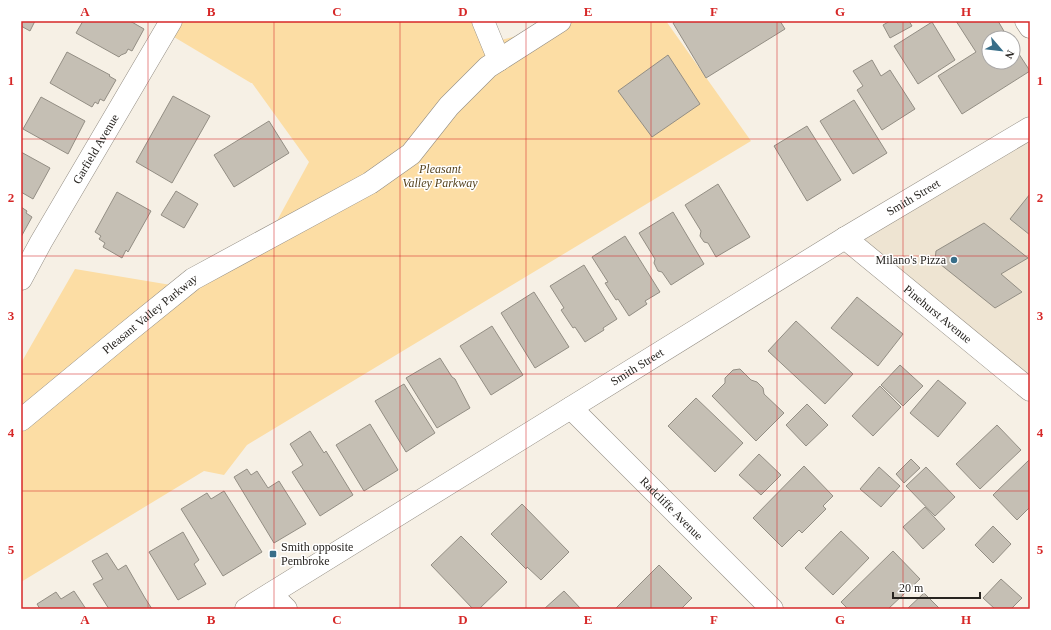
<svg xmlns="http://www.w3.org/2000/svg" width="1051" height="630" viewBox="0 0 1051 630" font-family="Georgia,serif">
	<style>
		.built { fill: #eee4d2 }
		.green { fill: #fcdda4 }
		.building { fill: #c5bfb4; stroke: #938e84 }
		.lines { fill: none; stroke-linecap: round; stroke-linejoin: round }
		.street-casing { stroke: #938d83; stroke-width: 23 }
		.secondary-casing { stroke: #938d83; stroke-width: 23 }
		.primary-casing { stroke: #938d83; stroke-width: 23 }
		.street { stroke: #fff; stroke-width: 22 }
		.secondary { stroke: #fff; stroke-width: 22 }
		.primary { stroke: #fff; stroke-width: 22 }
		.grid { fill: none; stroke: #d62828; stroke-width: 1; stroke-opacity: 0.55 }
		.poi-dot { fill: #386e89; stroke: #fff; stroke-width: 1.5 }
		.labels { text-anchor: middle; stroke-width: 3; stroke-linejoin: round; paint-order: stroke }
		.street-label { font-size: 12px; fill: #272420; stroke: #fff }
		.park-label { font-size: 12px; font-style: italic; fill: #55421d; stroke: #fff }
		.poi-label { font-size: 12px; fill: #272420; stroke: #fff; text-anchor: end }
		.neatline { fill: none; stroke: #d62828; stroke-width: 1.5 }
		.grid-label { font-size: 13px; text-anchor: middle; font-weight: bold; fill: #d62828 }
	</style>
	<rect width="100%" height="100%" fill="#f6f0e5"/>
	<path class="built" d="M 1030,121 L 1030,394 L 847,230 Z"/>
	<path class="green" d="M 175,21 L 484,21 L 493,42 L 575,21 L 666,21 L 751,141 L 247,445 L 224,475 L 204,471 L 21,582 L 21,363 L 75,269 L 183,287 L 267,239 L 309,162 L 252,83 L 251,83 L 169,34 Z"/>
	<path class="building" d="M 21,21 L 35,21 L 30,31 L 21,26 Z
		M 83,21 L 130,21 L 144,29 L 132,51 L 128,49 L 126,53 L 121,55 L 119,57 L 76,33 Z
		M 676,21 L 780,21 L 785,29 L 706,78 L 673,23 Z
		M 890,21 L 909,21 L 912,26 L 890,38 L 883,25 Z
		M 956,21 L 998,21 L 1008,38 L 989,38 L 989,62 L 1013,62 L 1013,45 L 1030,71 L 962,114 L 938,76 L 976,52 Z
		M 932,22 L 955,60 L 918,84 L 894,46 Z
		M 67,52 L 110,75 L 109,76 L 116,80 L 104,101 L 100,99 L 98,104 L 95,102 L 92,107 L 50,83 Z
		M 668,55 L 700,104 L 652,137 L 618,91 Z
		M 872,60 L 881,76 L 890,70 L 915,109 L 882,130 L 857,90 L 863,86 L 853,71 Z
		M 173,96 L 210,116 L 172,183 L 136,162 Z
		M 41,97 L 85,121 L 68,154 L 23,129 Z
		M 854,100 L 887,153 L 853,174 L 820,121 Z
		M 269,121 L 289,153 L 234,187 L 214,155 Z
		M 807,126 L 841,180 L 807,201 L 774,146 Z
		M 21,152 L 50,168 L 33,199 L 21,192 Z
		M 718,184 L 750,237 L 716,257 L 708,243 L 704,242 L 700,236 L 701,231 L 685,205 Z
		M 176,191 L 198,204 L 184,228 L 161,215 Z
		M 117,192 L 151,211 L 128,252 L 126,250 L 122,258 L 103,247 L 105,243 L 99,239 L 101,236 L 95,232 Z
		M 1030,194 L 1030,235 L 1010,219 Z
		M 21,207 L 27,211 L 26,213 L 32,217 L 21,237 Z
		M 673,212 L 704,264 L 671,285 L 662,272 L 658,271 L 654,263 L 655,259 L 639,233 Z
		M 984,223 L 1028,258 L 1001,274 L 1022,292 L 995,308 L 935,260 L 936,251 Z
		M 625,236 L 660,292 L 645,301 L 647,304 L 629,316 L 618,299 L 616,300 L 605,283 L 608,282 L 592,257 Z
		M 584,265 L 617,319 L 603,328 L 604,330 L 585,342 L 575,327 L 573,328 L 561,310 L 564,308 L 550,286 Z
		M 534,292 L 569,347 L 535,368 L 501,313 Z
		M 857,297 L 903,334 L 878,366 L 831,328 Z
		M 796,321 L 853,374 L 825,404 L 768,351 Z
		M 492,326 L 523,375 L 491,395 L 460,346 Z
		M 440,358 L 452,377 L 455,379 L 470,408 L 437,428 L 406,378 Z
		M 900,365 L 923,386 L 903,406 L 881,385 Z
		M 740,369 L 751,380 L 757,382 L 763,388 L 764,394 L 784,413 L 756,441 L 712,396 L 725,383 L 725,378 L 733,370 Z
		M 938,380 L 966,403 L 938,437 L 910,413 Z
		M 404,384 L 435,433 L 406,452 L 375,401 Z
		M 880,386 L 901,407 L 873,436 L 852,416 Z
		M 696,398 L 743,443 L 715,472 L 668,426 Z
		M 807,404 L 828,425 L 806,446 L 786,425 Z
		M 370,424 L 398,470 L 364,491 L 336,445 Z
		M 997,425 L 1021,450 L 980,489 L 956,464 Z
		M 310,431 L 324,453 L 326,451 L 353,495 L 320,516 L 292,472 L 303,465 L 290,444 Z
		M 759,454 L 781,475 L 761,495 L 739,475 Z
		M 911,459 L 920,468 L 904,483 L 896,474 Z
		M 1029,460 L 1030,461 L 1030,507 L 1017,520 L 993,495 Z
		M 804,466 L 833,496 L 823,506 L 826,509 L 802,533 L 799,530 L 782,547 L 753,518 Z
		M 879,467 L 900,486 L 881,507 L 860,489 Z
		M 926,467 L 955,497 L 935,516 L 906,486 Z
		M 247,469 L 251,475 L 257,471 L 268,488 L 279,481 L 306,524 L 274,543 L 234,477 Z
		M 224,491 L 262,552 L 223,576 L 181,509 L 207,493 L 211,499 Z
		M 522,504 L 569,552 L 541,580 L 527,567 L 526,569 L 491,534 Z
		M 925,507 L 945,529 L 923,549 L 903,527 Z
		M 993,526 L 1011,544 L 993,563 L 975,545 Z
		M 841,531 L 869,558 L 833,595 L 805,568 Z
		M 183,532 L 199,560 L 194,564 L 206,584 L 178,600 L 149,552 Z
		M 461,536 L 507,582 L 479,609 L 473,609 L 431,565 Z
		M 893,551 L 920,579 L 888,609 L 848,609 L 841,602 Z
		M 107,553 L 118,570 L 126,565 L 145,598 L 152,609 L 109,609 L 93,584 L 103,579 L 92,561 Z
		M 659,565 L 692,598 L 681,609 L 615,609 Z
		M 1001,579 L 1022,598 L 1011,609 L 995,609 L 983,598 Z
		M 74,591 L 86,609 L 40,609 L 37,604 L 56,592 L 61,599 Z
		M 564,591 L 581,609 L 544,609 Z
		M 924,593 L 940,609 L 907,609 Z"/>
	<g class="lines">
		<defs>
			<g id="street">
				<path d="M 1026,21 L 1030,27"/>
				<path d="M 499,60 L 560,21"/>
				<path id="s1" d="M 845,238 L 1030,390"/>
				<path id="s2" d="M 21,279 L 41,242 L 171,21"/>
				<path id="s3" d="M 571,408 L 772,609"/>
				<path d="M 271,594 L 286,609"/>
			</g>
			<g id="secondary">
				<path id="s4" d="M 21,420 L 125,334 L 193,279 L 370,183 L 411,154 L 449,106 L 488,67 L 499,60 L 483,21"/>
			</g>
			<g id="primary">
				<path id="s5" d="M 246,609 L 845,238 L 1030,128"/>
			</g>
		</defs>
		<use href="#street" class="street-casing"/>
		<use href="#secondary" class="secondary-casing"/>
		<use href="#primary" class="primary-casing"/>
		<use href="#street" class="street"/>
		<use href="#secondary" class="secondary"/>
		<use href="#primary" class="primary"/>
	</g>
	<path class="grid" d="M 148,21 L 148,609M 274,21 L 274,609M 400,21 L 400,609M 526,21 L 526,609M 651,21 L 651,609M 777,21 L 777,609M 903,21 L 903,609M 21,139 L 1030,139M 21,256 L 1030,256M 21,374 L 1030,374M 21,491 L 1030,491"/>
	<g class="poi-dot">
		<circle cx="954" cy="260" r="4"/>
		<rect x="269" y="550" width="8" height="8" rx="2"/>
	</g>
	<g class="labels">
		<g class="street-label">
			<text dy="4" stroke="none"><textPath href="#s2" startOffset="150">Garfield Avenue</textPath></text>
			<text dy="4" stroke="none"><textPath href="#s5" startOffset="784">Smith Street</textPath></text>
			<text dy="4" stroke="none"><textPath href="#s1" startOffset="120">Pinehurst Avenue</textPath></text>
			<text dy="4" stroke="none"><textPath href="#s4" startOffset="167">Pleasant Valley Parkway</textPath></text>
			<text dy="4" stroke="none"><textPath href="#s5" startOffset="460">Smith Street</textPath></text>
			<text dy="4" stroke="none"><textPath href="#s3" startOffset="142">Radcliffe Avenue</textPath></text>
		</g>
		<g class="park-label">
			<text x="440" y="173">Pleasant<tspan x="440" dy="14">Valley Parkway</tspan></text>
		</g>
		<g class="poi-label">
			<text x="946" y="264">Milano's Pizza</text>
			<text x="281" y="551" text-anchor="start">Smith opposite<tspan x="281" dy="14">Pembroke</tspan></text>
		</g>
	</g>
	<rect width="1051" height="630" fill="none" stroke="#ffffff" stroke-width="44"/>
	<g transform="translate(1001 50) rotate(118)"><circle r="19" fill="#ffffff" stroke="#a9a7a6"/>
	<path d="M0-3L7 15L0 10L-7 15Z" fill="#386e89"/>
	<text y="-6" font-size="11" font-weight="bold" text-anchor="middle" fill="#272420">N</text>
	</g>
	<path d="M893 592v6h87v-6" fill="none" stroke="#272420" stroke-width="2"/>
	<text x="899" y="592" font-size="12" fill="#272420" stroke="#ffffff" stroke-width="3" paint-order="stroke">20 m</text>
	<rect x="22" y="22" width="1007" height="586" class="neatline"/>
	<g class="grid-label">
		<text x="85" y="16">A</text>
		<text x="211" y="16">B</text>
		<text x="337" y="16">C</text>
		<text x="463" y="16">D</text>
		<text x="588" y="16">E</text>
		<text x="714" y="16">F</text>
		<text x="840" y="16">G</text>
		<text x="966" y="16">H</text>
		<text x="11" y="85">1</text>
		<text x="1040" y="85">1</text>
		<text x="11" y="202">2</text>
		<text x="1040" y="202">2</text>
		<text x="11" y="320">3</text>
		<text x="1040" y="320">3</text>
		<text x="11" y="437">4</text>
		<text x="1040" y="437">4</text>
		<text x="11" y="554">5</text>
		<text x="1040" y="554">5</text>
		<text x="85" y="624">A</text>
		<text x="211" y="624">B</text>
		<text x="337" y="624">C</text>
		<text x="463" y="624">D</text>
		<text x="588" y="624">E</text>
		<text x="714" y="624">F</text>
		<text x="840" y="624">G</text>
		<text x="966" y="624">H</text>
	</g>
</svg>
